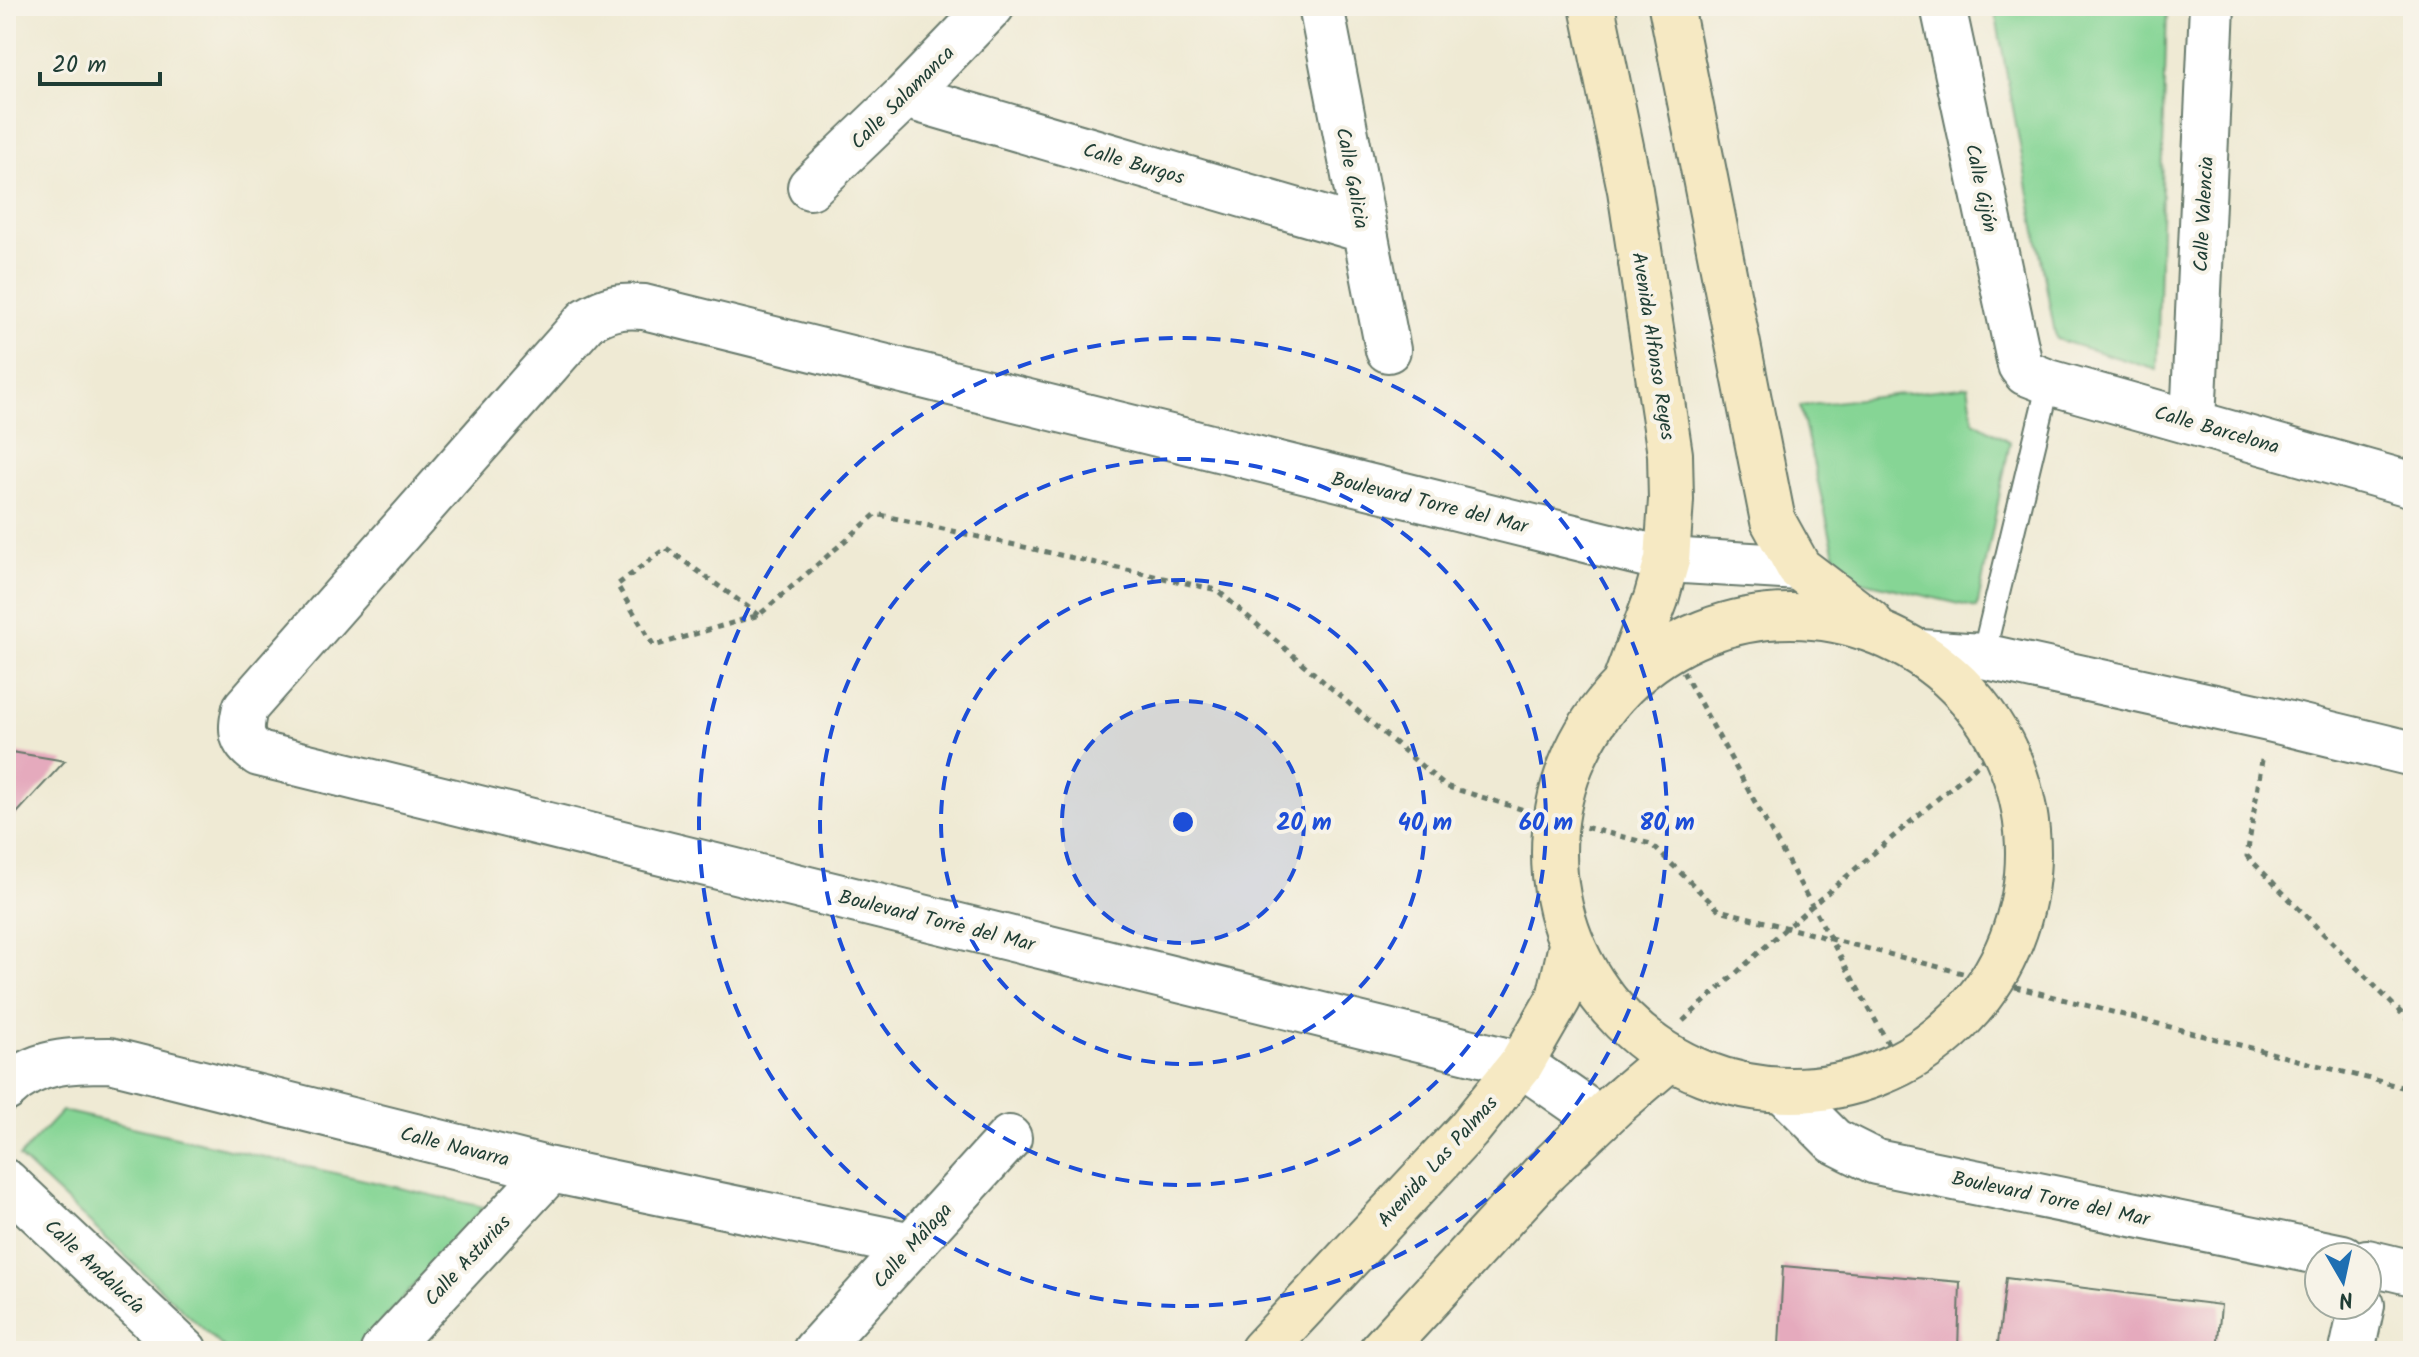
<svg xmlns="http://www.w3.org/2000/svg" width="2419" height="1357" viewBox="0 0 2419 1357" font-family="Kalam,sans-serif">
	<style>
		.green { fill: #86d595; stroke: #528964; stroke-width: 2 }
		.building { fill: #e5aabd }
		.lines { fill: none; stroke-linecap: round; stroke-linejoin: round }
		.lane-casing { stroke: #687a6c; stroke-width: 26 }
		.street-casing { stroke: #687a6c; stroke-width: 48 }
		.secondary-casing { stroke: #687a6c; stroke-width: 48 }
		.path { stroke: #687a6c; stroke-width: 5; stroke-dasharray: 6 6; stroke-linecap: butt }
		.lane { stroke: #fff; stroke-width: 22 }
		.street { stroke: #fff; stroke-width: 44 }
		.secondary { stroke: #f6e9c3; stroke-width: 44 }
		.ring { fill: none; stroke: #1d4ed8; stroke-width: 4; stroke-dasharray: 14 10 }
		.labels { text-anchor: middle; stroke-width: 8; stroke-linejoin: round; paint-order: stroke }
		.street-label { font-size: 20px; fill: #1f3d34; stroke: #f7f3e8 }
		.centre { fill: #1d4ed8; stroke: #f7f3e8; stroke-width: 4 }
		.ring-label { font-size: 24px; text-anchor: middle; font-weight: bold; fill: #1d4ed8; stroke: #f7f3e8; stroke-width: 8; stroke-linejoin: round; paint-order: stroke }
	</style>
	<rect width="100%" height="100%" fill="#f7f3e8"/>
	<filter id="ink" filterUnits="userSpaceOnUse"><feTurbulence type="fractalNoise" baseFrequency=".0125" numOctaves="2"/><feDisplacementMap in="SourceGraphic" scale="16" xChannelSelector="R" yChannelSelector="G"/><feConvolveMatrix kernelMatrix="1 2 1 2 8 2 1 2 1" color-interpolation-filters="sRGB"/></filter>
	<filter id="wash" filterUnits="userSpaceOnUse"><feTurbulence type="fractalNoise" baseFrequency=".006" numOctaves="4" result="noise"/><feDisplacementMap in="SourceGraphic" scale="32" xChannelSelector="R" yChannelSelector="G"/><feGaussianBlur stdDeviation="1.8" result="paint"/><feColorMatrix in="noise" values="0 0 0 0 0 0 0 0 0 0 0 0 0 0 0 0 0 1.4 0 .05"/><feComposite in="paint" operator="in"/></filter>
	<g filter="url(#wash)">
		<rect width="100%" height="100%" fill="#efead4"/>
		<path class="green" d="M 1994,6 L 2167,6 L 2157,370 L 2056,339 Z
			M 1968,386 L 1974,421 L 2010,442 L 1977,608 L 1840,576 L 1800,406 Z
			M 62,1111 L 484,1207 L 356,1351 L 227,1351 L 19,1157 Z"/>
		<g id="blocks">
			<path class="building" d="M 6,751 L 65,761 L 6,825 Z
				M 1783,1266 L 1960,1282 L 1958,1351 L 1828,1351 L 1779,1346 Z
				M 2006,1278 L 2221,1305 L 2217,1351 L 1997,1351 Z"/>
		</g>
	</g>
	<g filter="url(#ink)">
		<use href="#blocks" fill-opacity="0" stroke="#687a6c" stroke-width="2"/>
		<g class="lines">
			<defs>
				<path id="lane" d="M 1983,656 L 2049,382"/>
				<path id="street" d="M 1321,6 L 1388,350
					M 1943,6 L 2020,365 L 2026,373 L 2049,382 L 2413,485
					M 905,96 L 1363,230
					M 810,187 L 905,96 L 992,6
					M 2193,422 L 2212,6
					M 1920,652 L 1983,656 L 2269,719 L 2413,754
					M 6,1089 C 35,1060 71,1060 110,1060 L 551,1170 L 912,1245
					M 1783,1090 L 1834,1141 L 1876,1162 L 2343,1257
					M 1600,1119 L 1521,1064 L 259,754 C 239,741 240,730 245,708 L 587,320 C 608,308 620,305 644,307 L 1667,560 L 1799,568
					M 6,1182 L 185,1351
					M 2367,1262 L 2413,1273
					M 383,1351 L 551,1170
					M 815,1351 L 1009,1138
					M 2352,1351 L 2362,1305"/>
				<path id="secondary" d="M 1592,6 L 1630,190 L 1670,454 L 1671,500 L 1667,560 L 1656,599 L 1625,682
					M 1671,6 L 1773,521 L 1799,568 L 1870,622
					M1554 853a237 237 0 1 1 474 0a237 237 0 1 1-474 0Z
					M 1262,1351 L 1468,1130 L 1521,1064 L 1559,998 L 1571,945
					M 1381,1351 L 1546,1171 L 1616,1104 L 1670,1058"/>
			</defs>
			<use href="#lane" class="lane-casing"/>
			<use href="#street" class="street-casing"/>
			<use href="#secondary" class="secondary-casing"/>
			<path class="path" d="M 759,615 L 666,548 L 617,585 L 654,646 L 759,615 L 876,514 L 1217,590 L 1445,786 L 1557,820 L 1651,844 L 1719,910 L 2413,1090
				M 1677,661 L 1899,1063
				M 2262,760 L 2247,856 L 2413,1025
				M 1683,1021 L 1786,928 L 2002,744"/>
			<use href="#lane" class="lane"/>
			<use href="#street" class="street"/>
			<use href="#secondary" class="secondary"/>
		</g>
	</g>
	<circle cx="1183" cy="822" r="121" fill="#1d4ed8" fill-opacity=".12"/>
	<g class="ring">
		<circle cx="1183" cy="822" r="121"/>
		<circle cx="1183" cy="822" r="242"/>
		<circle cx="1183" cy="822" r="363"/>
		<circle cx="1183" cy="822" r="484"/>
	</g>
	<g class="labels">
		<g class="street-label">
			<text transform="translate(902 97) rotate(-45)" y="7">Calle Salamanca</text>
			<text transform="translate(1134 163) rotate(16)" y="7">Calle Burgos</text>
			<text transform="translate(1353 178) rotate(79)" y="7">Calle Galicia</text>
			<text transform="translate(1982 188) rotate(78)" y="7">Calle Gijón</text>
			<text transform="translate(2203 214) rotate(-87)" y="7">Calle Valencia</text>
			<text transform="translate(1654 346) rotate(81)" y="7">Avenida Alfonso Reyes</text>
			<text transform="translate(2217 429) rotate(16)" y="7">Calle Barcelona</text>
			<text transform="translate(1430 502) rotate(14)" y="7">Boulevard Torre del Mar</text>
			<text transform="translate(937 920) rotate(14)" y="7">Boulevard Torre del Mar</text>
			<text transform="translate(455 1146) rotate(14)" y="7">Calle Navarra</text>
			<text transform="translate(1437 1161) rotate(-48)" y="7">Avenida Las Palmas</text>
			<text transform="translate(2051 1198) rotate(12)" y="7">Boulevard Torre del Mar</text>
			<text transform="translate(912 1245) rotate(-48)" y="7">Calle Málaga</text>
			<text transform="translate(467 1260) rotate(-47)" y="7">Calle Asturias</text>
			<text transform="translate(95 1266) rotate(43)" y="7">Calle Andalucía</text>
		</g>
	</g>
	<circle cx="1183" cy="822" r="12" class="centre"/>
	<g class="ring-label">
		<text x="1304" y="830">20 m</text>
		<text x="1425" y="830">40 m</text>
		<text x="1546" y="830">60 m</text>
		<text x="1667" y="830">80 m</text>
	</g>
	<rect width="2419" height="1357" fill="none" stroke="#f7f3e8" stroke-width="32"/>
	<g transform="translate(2343 1281) rotate(171)"><circle r="38" fill="#f7f3e8" stroke="#a1aaa0" stroke-width="2"/>
	<path d="M0-6L14 30L0 20L-14 30Z" fill="#1f6fb2"/>
	<text y="-12" font-size="22" font-weight="bold" text-anchor="middle" fill="#1f3d34">N</text>
	</g>
	<path d="M40 72v12h120v-12" fill="none" stroke="#1f3d34" stroke-width="4"/>
	<text x="52" y="72" font-size="24" fill="#1f3d34" stroke="#f7f3e8" stroke-width="6" paint-order="stroke">20 m</text>
</svg>
